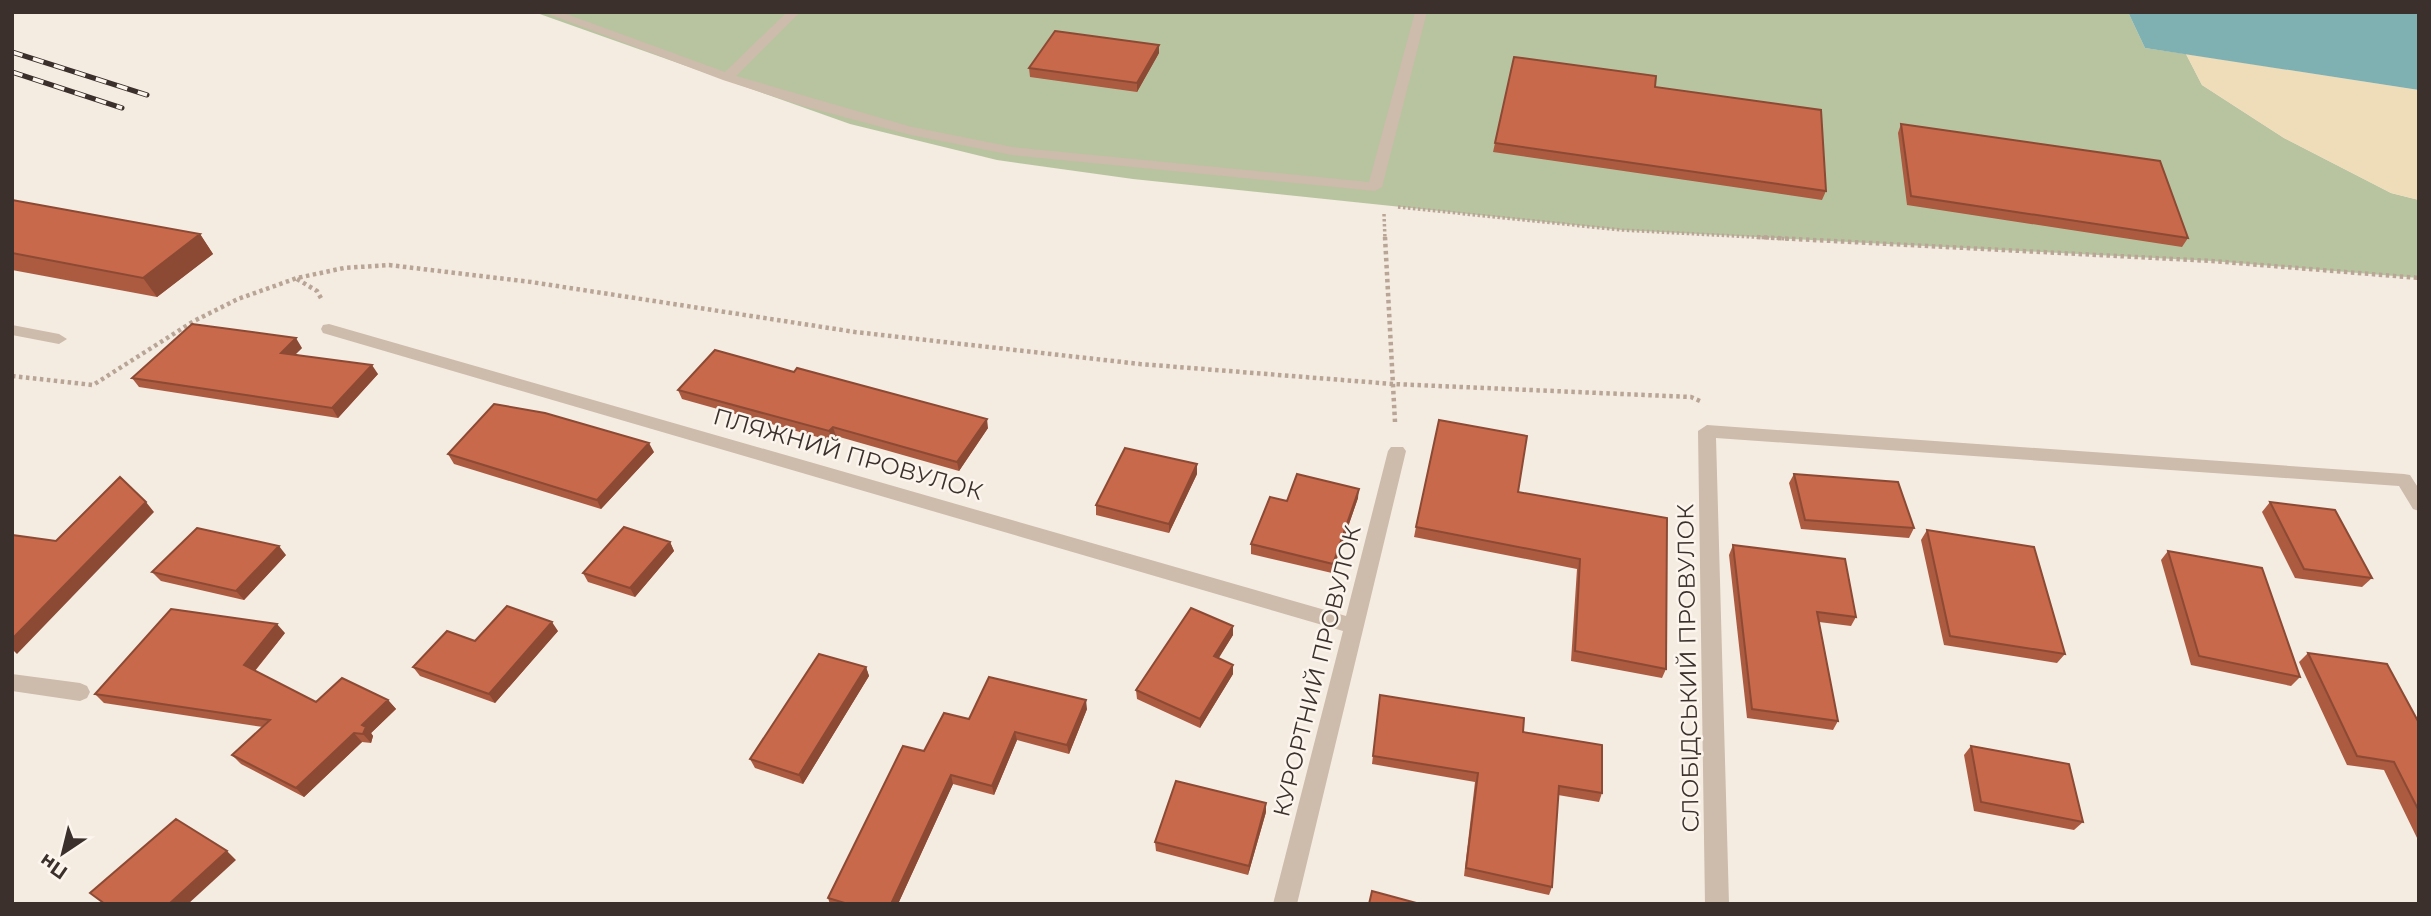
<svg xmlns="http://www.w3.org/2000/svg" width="2431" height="916" viewBox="0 0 2431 916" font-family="Montserrat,sans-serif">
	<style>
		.green { fill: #b8c4a0 }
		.sand { fill: #efdcb8 }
		.water { fill: #7fb0b2 }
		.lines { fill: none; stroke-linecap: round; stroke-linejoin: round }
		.path-far1 { stroke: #b9a596; stroke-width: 3.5; stroke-dasharray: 2.5 2.5; stroke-linecap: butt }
		.path { stroke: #b9a596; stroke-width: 4.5; stroke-dasharray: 3.5 3.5; stroke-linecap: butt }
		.minor { fill: #cdbbac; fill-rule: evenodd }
		.rail-casing { stroke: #3b302b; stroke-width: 5 }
		.rail { stroke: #fbf5ee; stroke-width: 3.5; stroke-dasharray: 11; stroke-linecap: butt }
		.wall { fill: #ac5a40 }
		.shaded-wall { fill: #8c4a34 }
		.building { fill: #c8694b; stroke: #8c4a34; stroke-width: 2 }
		.labels { text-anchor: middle; stroke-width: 5; stroke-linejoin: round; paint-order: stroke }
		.street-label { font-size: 23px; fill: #3b302b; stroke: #fbf5ee }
	</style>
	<rect width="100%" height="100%" fill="#f4ebe1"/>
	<path class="green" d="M 534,12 L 2128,12 L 2145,48 L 2186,54 L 2202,85 L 2284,138 L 2391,193 L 2419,200 L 2419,278 L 2212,261 L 1622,230 L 1133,179 L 997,160 L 850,124 Z"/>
	<path class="sand" d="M 2186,54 L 2419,90 L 2419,200 L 2391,193 L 2284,138 L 2202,85 Z"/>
	<path class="water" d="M 2128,12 L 2419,12 L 2419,90 L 2145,48 Z"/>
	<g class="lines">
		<path class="path-far1" d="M 1398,207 L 1622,230 L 1790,239
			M 1384,214 L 1385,239"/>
		<path class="path" d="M 1385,237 L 1395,422
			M 1757,237 L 2212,261 L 2419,278
			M 297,279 L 317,291 L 322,300
			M 12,376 L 93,385 L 194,321 L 238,299 L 297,278 L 344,268 L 389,265 L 531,282 L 855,332 L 1140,364 L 1393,384 L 1691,397 L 1700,401"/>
		<path class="minor" d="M 543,12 L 561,12 L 725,72 L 787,12 L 800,12 L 736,76 L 912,127 L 1012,147 L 1369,182 L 1415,12 L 1427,12 L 1382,187 L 1375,191 L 1012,155 L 911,135 L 803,106 L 723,80 Z
			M 329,324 L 1346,616 L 1388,451 L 1391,447 L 1403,447 L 1406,451 L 1297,904 L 1273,904 L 1343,631 L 323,333 L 321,329 L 323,325 Z
			M 12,325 L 59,334 L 67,339 L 59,344 L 12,335 Z
			M 1707,425 L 2404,474 L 2410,475 L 2419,489 L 2419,511 L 2413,509 L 2399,486 L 1716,438 L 1729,904 L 1705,904 L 1698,431 Z
			M 12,674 L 80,683 L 87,686 L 90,692 L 87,698 L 80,701 L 12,691 Z"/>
		<defs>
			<path id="rail" d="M 12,52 L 147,95
				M 12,72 L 122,108"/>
		</defs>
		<use href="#rail" class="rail-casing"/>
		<use href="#rail" class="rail"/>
	</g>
	<path class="wall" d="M 1159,53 L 1137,92 L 1030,77 L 1029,68 Z
		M 1655,87 L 1826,191 L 1822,200 L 1493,152 L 1495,143 Z
		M 1901,124 L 2188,238 L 2182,247 L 1907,205 L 1898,133 Z
		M 12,200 L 200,234 L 213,254 L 157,297 L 12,270 Z
		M 302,348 L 295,354 L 378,374 L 338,418 L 139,387 L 132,378 Z
		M 678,390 L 988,428 L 959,471 L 836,436 L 832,441 L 682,399 Z
		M 654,452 L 601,509 L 454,464 L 448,454 Z
		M 1197,474 L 1169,533 L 1096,515 L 1096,505 Z
		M 1794,474 L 1914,528 L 1909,538 L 1801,529 L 1789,483 Z
		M 1518,492 L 1667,518 L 1666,669 L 1662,678 L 1571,661 L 1577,569 L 1414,537 L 1416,527 Z
		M 1358,498 L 1332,573 L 1251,554 L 1251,544 L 1287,501 Z
		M 2270,502 L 2372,578 L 2362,587 L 2295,578 L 2262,512 Z
		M 1927,530 L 2065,654 L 2057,663 L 1944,645 L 1921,540 Z
		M 670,542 L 674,551 L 635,597 L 588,582 L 583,573 Z
		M 1733,545 L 1856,617 L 1851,626 L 1819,622 L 1838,721 L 1833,730 L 1747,718 L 1729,555 Z
		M 2168,551 L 2300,677 L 2291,686 L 2191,665 L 2161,560 Z
		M 286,555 L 244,600 L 161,581 L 152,572 Z
		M 1233,626 L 1233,635 L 1218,658 L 1233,674 L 1200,728 L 1137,699 L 1136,690 Z
		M 558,631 L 495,703 L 420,676 L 413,667 L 475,641 Z
		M 285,633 L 255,671 L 316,702 L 388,700 L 396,709 L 371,733 L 373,736 L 371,743 L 362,742 L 304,797 L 241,764 L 232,755 L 263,727 L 104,703 L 95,694 Z
		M 2308,653 L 2419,723 L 2419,842 L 2384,770 L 2347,765 L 2299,662 Z
		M 866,667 L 869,676 L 803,784 L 755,768 L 750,759 Z
		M 1380,695 L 1523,732 L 1602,793 L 1599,802 L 1558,795 L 1552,887 L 1549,895 L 1464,876 L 1475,782 L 1372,764 Z
		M 1087,709 L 1069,754 L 1017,740 L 994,795 L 953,784 L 898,904 L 830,904 L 828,898 L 924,751 L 969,719 Z
		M 1971,746 L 2083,822 L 2074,830 L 1974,811 L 1964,755 Z
		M 1266,812 L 1248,875 L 1156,851 L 1155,842 Z"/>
	<path class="shaded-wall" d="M 1159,45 L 1159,53 L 1137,92 L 1137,83 Z
		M 200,234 L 213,254 L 157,297 L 143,278 Z
		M 296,338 L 302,348 L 288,362 L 281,353 Z
		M 372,365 L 378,374 L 338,418 L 332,408 Z
		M 987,419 L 988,428 L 959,471 L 957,462 Z
		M 833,427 L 836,436 L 832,441 L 829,431 Z
		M 649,443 L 654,452 L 601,509 L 597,500 Z
		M 1197,464 L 1197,474 L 1169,533 L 1169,524 Z
		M 1359,489 L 1358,498 L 1332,573 L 1333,564 Z
		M 146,502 L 154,512 L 17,654 L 12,649 L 12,639 Z
		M 670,542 L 674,551 L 635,597 L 630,588 Z
		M 279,546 L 286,555 L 244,600 L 236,591 Z
		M 552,622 L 558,631 L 495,703 L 489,694 Z
		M 277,624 L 285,633 L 252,674 L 244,665 Z
		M 1233,626 L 1233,635 L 1214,666 L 1214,656 Z
		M 1233,665 L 1233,674 L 1200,728 L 1200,719 Z
		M 866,667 L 869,676 L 803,784 L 799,775 Z
		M 388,700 L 396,709 L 371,733 L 373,736 L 371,743 L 363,734 L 362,725 Z
		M 1086,700 L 1087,709 L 1069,754 L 1067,745 Z
		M 1015,732 L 1017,740 L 994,795 L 992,786 Z
		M 354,733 L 362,742 L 304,797 L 296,788 Z
		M 951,775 L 953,784 L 898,904 L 891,904 Z
		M 1266,803 L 1266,812 L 1248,875 L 1249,866 Z
		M 227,851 L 236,860 L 188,904 L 169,904 Z"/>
	<path class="building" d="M 1055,31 L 1159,45 L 1137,83 L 1029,68 Z
		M 1514,57 L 1656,76 L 1655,87 L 1821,110 L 1826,191 L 1495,143 Z
		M 1901,124 L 2160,161 L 2188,238 L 1911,196 Z
		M 12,200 L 200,234 L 143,278 L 12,253 Z
		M 192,324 L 296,338 L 281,353 L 372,365 L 332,408 L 132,378 Z
		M 715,350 L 794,372 L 797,368 L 987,419 L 957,462 L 833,427 L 829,431 L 678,390 Z
		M 494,404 L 545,413 L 649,443 L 597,500 L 448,454 Z
		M 1439,420 L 1527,436 L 1518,492 L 1667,518 L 1666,669 L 1575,651 L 1580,559 L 1416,527 Z
		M 1125,448 L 1197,464 L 1169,524 L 1096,505 Z
		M 1297,474 L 1359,489 L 1333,564 L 1251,544 L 1270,497 L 1287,501 Z
		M 1794,474 L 1898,482 L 1914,528 L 1805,520 Z
		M 120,477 L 146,502 L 12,639 L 12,535 L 56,541 Z
		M 2270,502 L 2335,510 L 2372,578 L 2304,569 Z
		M 624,527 L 670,542 L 630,588 L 583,573 Z
		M 197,528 L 279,546 L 236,591 L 152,572 Z
		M 1927,530 L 2034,547 L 2065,654 L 1950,636 Z
		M 1733,545 L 1845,559 L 1856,617 L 1817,612 L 1838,721 L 1752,709 Z
		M 2168,551 L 2262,568 L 2300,677 L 2199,656 Z
		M 507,606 L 552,622 L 489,694 L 413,667 L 447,631 L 475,641 Z
		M 1191,608 L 1233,626 L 1214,656 L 1233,665 L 1200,719 L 1136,690 Z
		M 171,609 L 277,624 L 244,665 L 316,702 L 342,678 L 388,700 L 362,725 L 366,727 L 363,734 L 354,733 L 296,788 L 232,755 L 270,720 L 95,694 Z
		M 2308,653 L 2387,664 L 2419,723 L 2419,811 L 2394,762 L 2357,756 Z
		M 819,654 L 866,667 L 799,775 L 750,759 Z
		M 989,677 L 1086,700 L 1067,745 L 1015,732 L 992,786 L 951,775 L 891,904 L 848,904 L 828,898 L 903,746 L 924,751 L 944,713 L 969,719 Z
		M 1380,695 L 1524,718 L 1523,732 L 1602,745 L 1602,793 L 1559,786 L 1552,887 L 1466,868 L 1478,773 L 1373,756 Z
		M 1971,746 L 2069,764 L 2083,822 L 1981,802 Z
		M 1176,781 L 1266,803 L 1249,866 L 1155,842 Z
		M 176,819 L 227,851 L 169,904 L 105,904 L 90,893 Z
		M 1372,891 L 1420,904 L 1369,904 Z"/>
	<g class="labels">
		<g class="street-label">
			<text transform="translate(848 454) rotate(16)" y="8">ПЛЯЖНИЙ ПРОВУЛОК</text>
			<text transform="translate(1688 668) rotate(-91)" y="8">СЛОБІДСЬКИЙ ПРОВУЛОК</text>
			<text transform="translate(1317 671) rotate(-76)" y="8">КУРОРТНИЙ ПРОВУЛОК</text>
		</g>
	</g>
	<rect width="2431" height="916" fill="none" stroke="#3b302b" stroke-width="28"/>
	<g transform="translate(63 853) rotate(215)" stroke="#fbf5ee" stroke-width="5" paint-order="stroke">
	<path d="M0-5L12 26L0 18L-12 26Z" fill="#3b302b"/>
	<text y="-10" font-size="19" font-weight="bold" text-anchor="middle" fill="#3b302b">Пн</text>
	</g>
</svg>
